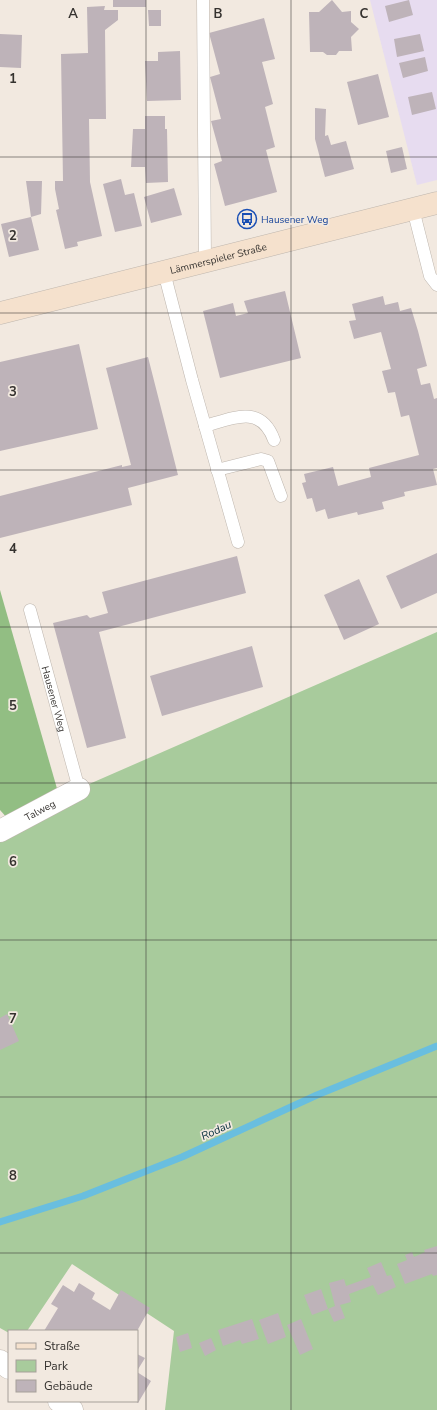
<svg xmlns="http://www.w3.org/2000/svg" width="437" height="1410" viewBox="0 0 437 1410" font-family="'Nunito Sans',sans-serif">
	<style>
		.industrial { fill: #e7dcf0 }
		.green { fill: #a8cb9c }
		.forest { fill: #92be83 }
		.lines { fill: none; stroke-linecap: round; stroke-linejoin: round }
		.stream { stroke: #69bedf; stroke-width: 7 }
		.building { fill: #beb3b9 }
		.service-casing { stroke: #beb6ae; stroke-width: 13 }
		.minor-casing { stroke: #beb6ae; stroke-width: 23 }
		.secondary-casing { stroke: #beb6ae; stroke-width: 23 }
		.service { stroke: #fff; stroke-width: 12 }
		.minor { stroke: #fff; stroke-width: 22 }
		.secondary { stroke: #f5e1cd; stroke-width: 22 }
		.grid { fill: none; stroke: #35322f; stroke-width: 1; stroke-opacity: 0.55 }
		.labels { text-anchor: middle; stroke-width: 3.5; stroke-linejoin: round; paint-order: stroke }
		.transit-label { font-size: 10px; fill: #164399; stroke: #f2e9e0; text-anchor: start }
		.street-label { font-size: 10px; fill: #35322f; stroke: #f2e9e0 }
		.water-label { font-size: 11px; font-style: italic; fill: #042e3c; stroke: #f2e9e0 }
		.grid-label { font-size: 13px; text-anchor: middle; font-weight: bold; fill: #35322f; stroke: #f2e9e0; stroke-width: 3.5; stroke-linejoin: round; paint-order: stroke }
	</style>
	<rect width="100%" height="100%" fill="#f2e9e0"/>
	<path class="industrial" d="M 370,0 L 437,0 L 437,180 L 417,185 Z"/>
	<path class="green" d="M 437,632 L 437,1410 L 165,1410 L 174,1331 L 72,1264 L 27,1331 L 9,1331 L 9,1333 L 0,1328 L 0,823 Z"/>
	<path class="forest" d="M 0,590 L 58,792 L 8,819 L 0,810 Z"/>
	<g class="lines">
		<path class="stream" d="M 0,1222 L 83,1196 L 182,1157 L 317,1095 L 437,1046"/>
	</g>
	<path class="building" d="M 113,0 L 146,0 L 146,7 L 113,7 Z
		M 332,0 L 342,12 L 351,11 L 351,22 L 359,29 L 351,37 L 352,51 L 339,51 L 336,55 L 327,55 L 323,52 L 310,52 L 309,12 L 319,12 Z
		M 409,0 L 413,15 L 389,22 L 385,6 Z
		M 105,6 L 104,10 L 118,10 L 118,20 L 105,30 L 106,119 L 89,119 L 90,182 L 102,236 L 77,242 L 78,246 L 65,249 L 56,210 L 59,209 L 55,189 L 55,181 L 63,181 L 61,54 L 88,53 L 87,7 Z
		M 148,10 L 161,10 L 161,26 L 149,26 Z
		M 264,18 L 275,59 L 262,62 L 273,104 L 265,107 L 275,147 L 266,150 L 277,192 L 225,206 L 214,164 L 222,161 L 211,121 L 221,119 L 210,77 L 220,74 L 209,33 Z
		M 0,34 L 22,35 L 21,68 L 0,67 Z
		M 420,34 L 424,51 L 397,57 L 394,39 Z
		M 180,51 L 181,100 L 147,101 L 145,61 L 158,61 L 158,52 Z
		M 425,57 L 428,71 L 403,78 L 399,63 Z
		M 378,74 L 389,117 L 358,125 L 347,82 Z
		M 432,92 L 436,109 L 412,115 L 408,97 Z
		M 315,108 L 326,109 L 325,136 L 328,135 L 331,145 L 346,141 L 354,169 L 325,177 L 315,139 Z
		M 145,116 L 165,116 L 165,129 L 167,129 L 168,182 L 146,183 L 145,167 L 131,167 L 133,129 L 145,129 Z
		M 402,147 L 407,169 L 391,173 L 386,151 Z
		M 121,179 L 125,195 L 134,193 L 142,226 L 115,232 L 103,184 Z
		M 26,181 L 42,181 L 41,214 L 31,217 Z
		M 174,188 L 182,215 L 151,223 L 144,197 Z
		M 31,217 L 39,250 L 9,257 L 1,224 Z
		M 285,291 L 301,358 L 220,378 L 203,311 L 233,303 L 236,316 L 248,313 L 244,301 Z
		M 383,296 L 385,305 L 398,302 L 400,311 L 411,308 L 418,331 L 427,366 L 417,369 L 421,385 L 430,383 L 434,399 L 437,398 L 437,468 L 433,469 L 437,485 L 404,492 L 405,496 L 382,502 L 384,509 L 358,515 L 357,512 L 328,519 L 325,509 L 316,512 L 312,498 L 307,499 L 302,483 L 306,482 L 304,474 L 333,467 L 338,486 L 371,477 L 369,468 L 419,455 L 409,415 L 401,417 L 395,392 L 388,393 L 382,371 L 391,369 L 381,332 L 354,339 L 349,321 L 356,320 L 352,304 Z
		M 79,344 L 98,429 L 0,451 L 0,362 Z
		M 148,357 L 178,475 L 128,488 L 132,505 L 0,538 L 0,496 L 122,465 L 122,467 L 131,465 L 106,368 Z
		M 437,553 L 437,593 L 401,609 L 386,576 Z
		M 237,556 L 246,593 L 99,632 L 126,738 L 87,748 L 53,623 L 87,615 L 90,618 L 108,613 L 102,592 Z
		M 359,579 L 379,624 L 344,640 L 324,595 Z
		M 252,646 L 263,687 L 162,716 L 150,676 Z
		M 7,1014 L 19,1041 L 0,1050 L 0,1018 Z
		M 437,1246 L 437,1275 L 433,1276 L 432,1274 L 405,1284 L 397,1264 L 407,1260 L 405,1255 L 412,1252 L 414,1257 L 425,1252 L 424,1250 Z
		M 381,1262 L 387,1276 L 391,1275 L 396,1287 L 378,1295 L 373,1285 L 349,1294 L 351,1302 L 340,1305 L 345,1318 L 334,1322 L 328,1309 L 335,1306 L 329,1283 L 344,1279 L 346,1286 L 371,1277 L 367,1268 Z
		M 79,1283 L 95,1293 L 92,1299 L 110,1310 L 121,1290 L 150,1308 L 137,1331 L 44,1331 L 58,1308 L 51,1304 L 63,1285 L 74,1292 Z
		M 321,1289 L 328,1309 L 312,1315 L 304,1295 Z
		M 278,1313 L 286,1337 L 268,1344 L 259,1320 Z
		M 252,1319 L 259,1339 L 242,1344 L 240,1340 L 223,1346 L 218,1330 Z
		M 301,1319 L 313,1349 L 300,1355 L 287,1325 Z
		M 188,1333 L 192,1348 L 180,1352 L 176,1337 Z
		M 211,1338 L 216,1350 L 205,1356 L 199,1343 Z
		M 137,1354 L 145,1358 L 137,1371 Z
		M 137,1372 L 151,1381 L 138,1403 L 135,1401 L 137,1401 Z"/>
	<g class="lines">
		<defs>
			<g id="service">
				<path d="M 203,0 L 205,261"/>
				<path d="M 413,209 L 430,276 L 437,285"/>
				<path d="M 164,272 L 192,380 L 238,542"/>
				<path d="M 205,426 C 233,418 261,404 274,440"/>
				<path d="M 217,470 L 261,459 L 268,461 L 281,496"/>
				<path id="s1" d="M 30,610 L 79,789"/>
			</g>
			<g id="minor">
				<path id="s2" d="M 0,831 L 79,789"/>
				<path d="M 0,1361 L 9,1368"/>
				<path d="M 59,1401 L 72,1410"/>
			</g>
			<g id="secondary">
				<path id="s3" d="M 0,313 L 437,203"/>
			</g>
		</defs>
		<use href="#service" class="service-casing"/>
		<use href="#minor" class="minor-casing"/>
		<use href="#secondary" class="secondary-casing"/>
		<use href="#service" class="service"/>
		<use href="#minor" class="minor"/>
		<use href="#secondary" class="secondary"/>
	</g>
	<path class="grid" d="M 146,0 L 146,1410M 291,0 L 291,1410M 0,157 L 437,157M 0,313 L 437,313M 0,470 L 437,470M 0,627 L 437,627M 0,783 L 437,783M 0,940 L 437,940M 0,1097 L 437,1097M 0,1253 L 437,1253"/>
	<defs>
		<symbol id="bus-ring" viewBox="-11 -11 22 22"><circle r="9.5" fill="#f2e9e0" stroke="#1a4fb4" stroke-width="1.5"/><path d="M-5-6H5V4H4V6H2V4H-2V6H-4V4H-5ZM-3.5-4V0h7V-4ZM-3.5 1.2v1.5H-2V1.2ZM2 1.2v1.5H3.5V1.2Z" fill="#1a4fb4"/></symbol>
	</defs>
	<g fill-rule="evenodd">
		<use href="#bus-ring" x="236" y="208" width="22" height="22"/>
	</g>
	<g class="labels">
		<g class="transit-label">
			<text x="261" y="223">Hausener Weg</text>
		</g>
		<g class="street-label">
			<text dy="4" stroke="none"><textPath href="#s3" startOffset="225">Lämmerspieler Straße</textPath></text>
			<text dy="4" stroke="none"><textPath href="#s1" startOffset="92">Hausener Weg</textPath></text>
			<text dy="4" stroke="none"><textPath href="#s2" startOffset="45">Talweg</textPath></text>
		</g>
		<g class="water-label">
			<text transform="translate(216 1130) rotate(-25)" y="4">Rodau</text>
		</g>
	</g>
	<g class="grid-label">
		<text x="73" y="18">A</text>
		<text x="218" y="18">B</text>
		<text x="364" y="18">C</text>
		<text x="13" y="83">1</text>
		<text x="13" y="240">2</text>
		<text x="13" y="396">3</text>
		<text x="13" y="553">4</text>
		<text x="13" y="710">5</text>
		<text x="13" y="866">6</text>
		<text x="13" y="1023">7</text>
		<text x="13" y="1180">8</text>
	</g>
	<rect x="8" y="1330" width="130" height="72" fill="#f2e9e0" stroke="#a6a099"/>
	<rect x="16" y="1343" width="20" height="6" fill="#f5e1cd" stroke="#a6a099"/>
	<text x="44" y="1350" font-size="12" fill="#35322f">Straße</text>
	<rect x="16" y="1360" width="20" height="12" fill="#a8cb9c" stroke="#a6a099"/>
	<text x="44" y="1370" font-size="12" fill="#35322f">Park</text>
	<rect x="16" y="1380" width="20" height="12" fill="#beb3b9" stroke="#a6a099"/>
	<text x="44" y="1390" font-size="12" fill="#35322f">Gebäude</text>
</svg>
